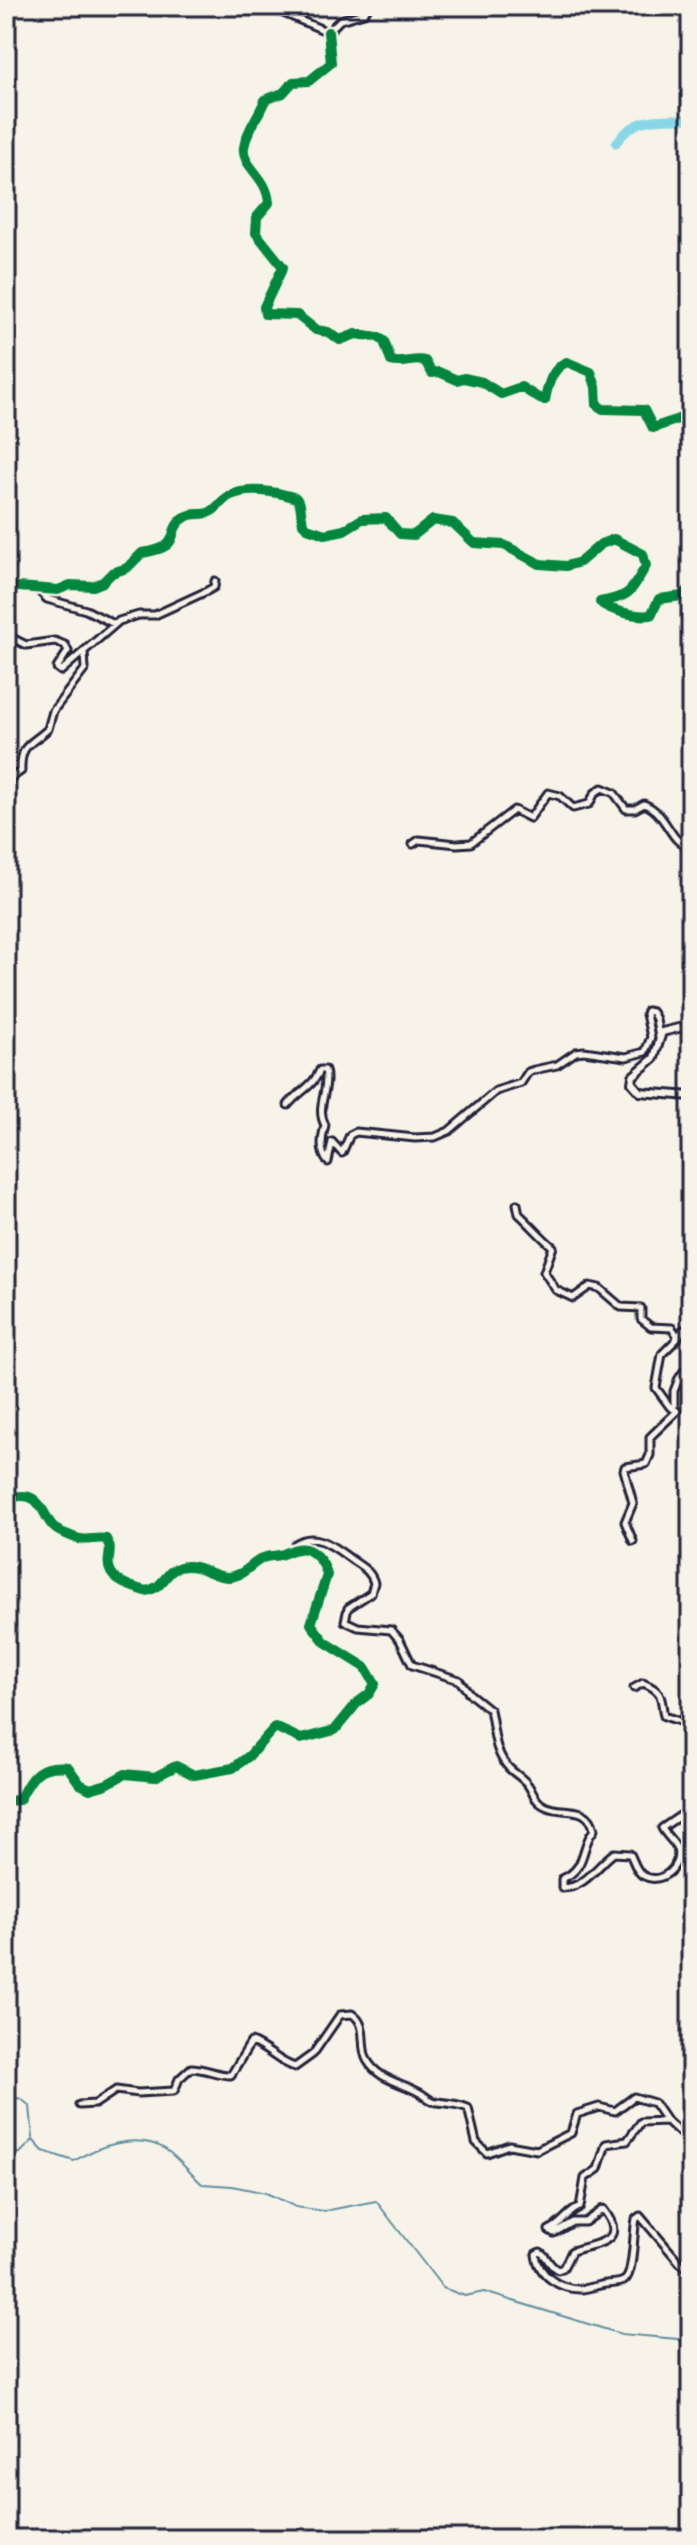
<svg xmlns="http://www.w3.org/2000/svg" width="697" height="2545" viewBox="0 0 697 2545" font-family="'Balsamiq Sans',sans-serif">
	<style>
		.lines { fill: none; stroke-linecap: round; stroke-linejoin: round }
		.stream { stroke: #608fa2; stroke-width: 2 }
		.river { stroke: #89d7e6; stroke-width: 9 }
		.minor-casing { stroke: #22223b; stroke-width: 11 }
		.tertiary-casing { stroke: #22223b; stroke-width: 12 }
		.minor { stroke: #f7f3e8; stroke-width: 5 }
		.tertiary { stroke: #f7f3e8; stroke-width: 6 }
		.cycleway-casing { stroke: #f7f3e8; stroke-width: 15 }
		.cycleway { stroke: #00873e; stroke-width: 10 }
	</style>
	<rect width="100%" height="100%" fill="#f7f3e8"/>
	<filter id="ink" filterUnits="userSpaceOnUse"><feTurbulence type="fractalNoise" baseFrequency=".0125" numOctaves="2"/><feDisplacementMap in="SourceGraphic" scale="16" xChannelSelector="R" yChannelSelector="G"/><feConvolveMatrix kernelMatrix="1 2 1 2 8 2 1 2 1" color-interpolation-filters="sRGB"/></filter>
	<g filter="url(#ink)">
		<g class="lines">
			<path class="stream" d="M 6,2095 L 21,2099 L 30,2106 L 33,2138
				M 6,2155 L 20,2153 L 33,2140 L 43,2151 L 74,2161 C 98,2146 137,2132 165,2149 C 178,2158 190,2173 202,2184 L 232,2186 L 266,2193 L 296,2207 L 324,2211 L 376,2201 L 443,2288 L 465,2296 L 484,2292 L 621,2334 L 678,2339 L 691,2346"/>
			<path class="river" d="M 616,143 C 636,114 661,120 691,119"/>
			<defs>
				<path id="minor" d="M 249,6 L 276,10 L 328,32 L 340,20 L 364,13 L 369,6
					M 328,32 L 331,63 L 309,81 L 293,82 L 283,93 L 265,100 C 259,116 247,129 244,147 C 241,167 267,175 269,203 L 257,217 L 256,233 L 283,267 L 264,307 L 265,314 L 297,315 L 316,330 L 328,332 L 340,340 L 356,334 L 378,337 L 384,341 L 391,361 C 402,365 413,358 425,361 L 432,373 L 439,372 L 457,380 L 464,378 L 482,382 L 501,394 L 521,387 L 540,399 L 545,400 C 548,384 552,368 567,362 L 591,372 L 596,387 L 597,405 L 603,409 L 644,410 L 653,428 L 684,417 L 691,422
					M 6,442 L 6,444
					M 6,515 L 10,530 L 6,538
					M 6,586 L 58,590 L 70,585 L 93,586 L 103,582 L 112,573 L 127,568 L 142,553 C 188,546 162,531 186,517 C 193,512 203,516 210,512 C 217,509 222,500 229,496 C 247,486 278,492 296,498 L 300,504 L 303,524 L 307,528 L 325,534 L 344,530 L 362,519 L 386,518 L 400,534 L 414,535 L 433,520 L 453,523 L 474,543 L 504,545 L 540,564 L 566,566 L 580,562 L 601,544 L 614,539 L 643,554 L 646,566 C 630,592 632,596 600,602 C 609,611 637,617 651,615 L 659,599 L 682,596 L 691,587
					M 37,589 L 47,599 L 86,610 L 114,624
					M 6,635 L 26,645 L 55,641 L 65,645 L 68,651 L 57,668 L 61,671 L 119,621 L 139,615 L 155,615 L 207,591 L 214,587 L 215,581
					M 6,798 L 11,778 L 21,771 C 20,743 31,745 48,729 L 53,711 L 85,669 L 84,651
					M 413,844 L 419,840 L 457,844 L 471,843 L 514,810 L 530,818 L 548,793 L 560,796 L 573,808 L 589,804 L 595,793 L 602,788 L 614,793 L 626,809 L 635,809 L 644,804 C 669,814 669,845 691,846
					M 288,1105 C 298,1092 314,1086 320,1070 L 325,1070 C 330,1090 315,1107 325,1125 C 322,1137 319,1152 328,1162 L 332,1142 L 342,1153 L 350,1135 L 356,1132 L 415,1138 L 435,1137 L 449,1131 L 496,1091 L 521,1083 L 528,1072 L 534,1070 L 557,1065 L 576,1052 L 584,1051 L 626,1057 L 645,1052 L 651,1037 L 646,1014 L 647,1011 L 652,1012 L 656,1019 L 659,1038
					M 517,1204 L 519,1214 C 531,1225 541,1237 553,1247 L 544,1272 L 556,1290 L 573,1298 L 590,1286 L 599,1288 L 621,1307 L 641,1308 L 641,1319 L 651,1327 L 672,1328 L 677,1335 L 676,1340 L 662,1354 L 656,1388 L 670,1407 L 677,1411 L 650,1437 L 650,1455 L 646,1464 L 625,1467 L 624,1470 L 633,1503 L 625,1522 L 633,1541
					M 677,1339 L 683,1330 L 691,1329
					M 678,1380 L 684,1371 L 691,1366
					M 674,1409 L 674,1391 L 678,1381 L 681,1380 L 691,1394
					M 6,1499 C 48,1485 39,1523 61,1532 C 67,1534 74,1538 80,1539 C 89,1541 97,1537 106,1539 C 111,1547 110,1549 109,1558 C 105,1580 129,1586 145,1591 C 166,1588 164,1571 180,1567 C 199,1562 211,1577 228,1577 C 246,1576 252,1561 266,1557 C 269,1556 276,1556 279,1555 C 285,1554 290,1550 297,1549 C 311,1546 324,1561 327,1575 L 311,1624 L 325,1642 L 365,1667 L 375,1684 L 369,1694 L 357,1703 L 335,1730 L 301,1739 L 275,1727 L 249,1756 L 233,1768 L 194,1775 L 176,1766 L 155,1777 L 125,1774 L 107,1784 L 90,1789 L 80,1784 L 68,1767 C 37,1764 32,1776 19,1800 L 6,1801
					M 293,1549 L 295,1544 C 316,1530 335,1548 352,1560 C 362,1567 371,1571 374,1583 L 371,1593 L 348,1608 L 345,1621 L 358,1627 L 391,1630 L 400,1640 L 412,1665 L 459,1680 L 470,1694 L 490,1710 C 495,1731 493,1751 509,1768 C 515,1774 523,1778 528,1785 C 533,1792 534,1800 543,1805 C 560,1816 589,1802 594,1830 C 580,1846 588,1868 562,1879 L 562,1888 C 586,1888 597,1865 614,1853 L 630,1854 C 634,1861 636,1872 644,1876 C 661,1885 682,1867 677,1849 C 674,1841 666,1836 662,1828 L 687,1811 L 691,1799
					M 634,1688 L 643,1683 C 665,1692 660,1698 664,1716 L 691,1725
					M 79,2105 L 95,2104 L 116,2090 L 138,2093 L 174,2091 L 179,2079 L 191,2068 C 205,2068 220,2076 231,2075 L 251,2042 C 267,2048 279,2063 295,2067 L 313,2054 L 340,2015 L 352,2014 C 369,2025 359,2045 367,2060 C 379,2081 402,2082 420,2093 C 426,2096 429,2101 437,2102 C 447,2103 458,2104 468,2108 L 476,2142 L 487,2153 L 509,2145 L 537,2150 L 571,2133 L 577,2114 L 599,2107 L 615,2111 L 634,2097 L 654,2103 L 665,2119 L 682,2135 L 691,2137
					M 667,2121 L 641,2122 L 627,2141 L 606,2144 L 598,2169 L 585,2178 L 580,2207 C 567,2212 562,2225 549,2230 L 554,2233 L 573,2222 L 585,2222 L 603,2209 C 630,2243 596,2243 572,2251 L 563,2268 L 558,2270 C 548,2266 548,2256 540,2252 L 536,2254 C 538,2276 561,2290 582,2289 C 590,2288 598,2285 606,2284 C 612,2283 620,2284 625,2280 C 634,2273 633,2231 636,2219 L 640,2216 L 680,2263 L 691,2271"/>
				<path id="tertiary" d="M 691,1025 L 662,1032 L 654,1058 L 633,1076 L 632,1083 L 640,1092 L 691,1096"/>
			</defs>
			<use href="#minor" class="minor-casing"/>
			<use href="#tertiary" class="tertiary-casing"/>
			<use href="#minor" class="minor"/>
			<use href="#tertiary" class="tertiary"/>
			<defs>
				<path id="cycleway" d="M 328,32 L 331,63 L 309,81 L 293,82 L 283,93 L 265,100 C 259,116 247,129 244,147 C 241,167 267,175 269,203 L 257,217 L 256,233 L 283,267 L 264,307 L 265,314 L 297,315 L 316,330 L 328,332 L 340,340 L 356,334 L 378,337 L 384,341 L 391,361 C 402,365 413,358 425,361 L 432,373 L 439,372 L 457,380 L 464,378 L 482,382 L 501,394 L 521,387 L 540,399 L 545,400 C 548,384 552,368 567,362 L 591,372 L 596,387 L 597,405 L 603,409 L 644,410 L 653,428 L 684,417 L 691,422
					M 6,586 L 58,590 L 70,585 L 93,586 L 103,582 L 112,573 L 127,568 L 142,553 C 188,546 162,531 186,517 C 193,512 203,516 210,512 C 217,509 222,500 229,496 C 247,486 278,492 296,498 L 300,504 L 303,524 L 307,528 L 325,534 L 344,530 L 362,519 L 386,518 L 400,534 L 414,535 L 433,520 L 453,523 L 474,543 L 504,545 L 540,564 L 566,566 L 580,562 L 601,544 L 614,539 L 643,554 L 646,566 C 630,592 632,596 600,602 C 609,611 637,617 651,615 L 659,599 L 682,596 L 691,587
					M 6,1499 C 48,1485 39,1523 61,1532 C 67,1534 74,1538 80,1539 C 89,1541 97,1537 106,1539 C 111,1547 110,1549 109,1558 C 105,1580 129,1586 145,1591 C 166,1588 164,1571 180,1567 C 199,1562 211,1577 228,1577 C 246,1576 252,1561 266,1557 C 269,1556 276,1556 279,1555 C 285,1554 290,1550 297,1549 C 311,1546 324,1561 327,1575 L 311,1624 L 325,1642 L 365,1667 L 375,1684 L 369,1694 L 357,1703 L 335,1730 L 301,1739 L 275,1727 L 249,1756 L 233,1768 L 194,1775 L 176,1766 L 155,1777 L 125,1774 L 107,1784 L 90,1789 L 80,1784 L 68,1767 C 37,1764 32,1776 19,1800 L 6,1801"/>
			</defs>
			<use href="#cycleway" class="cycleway-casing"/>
			<use href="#cycleway" class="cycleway"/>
		</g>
	</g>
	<rect width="697" height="2545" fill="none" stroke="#f7f3e8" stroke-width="32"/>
	<rect x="16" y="16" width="665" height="2513" fill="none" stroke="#22223b" stroke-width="3" filter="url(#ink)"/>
</svg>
